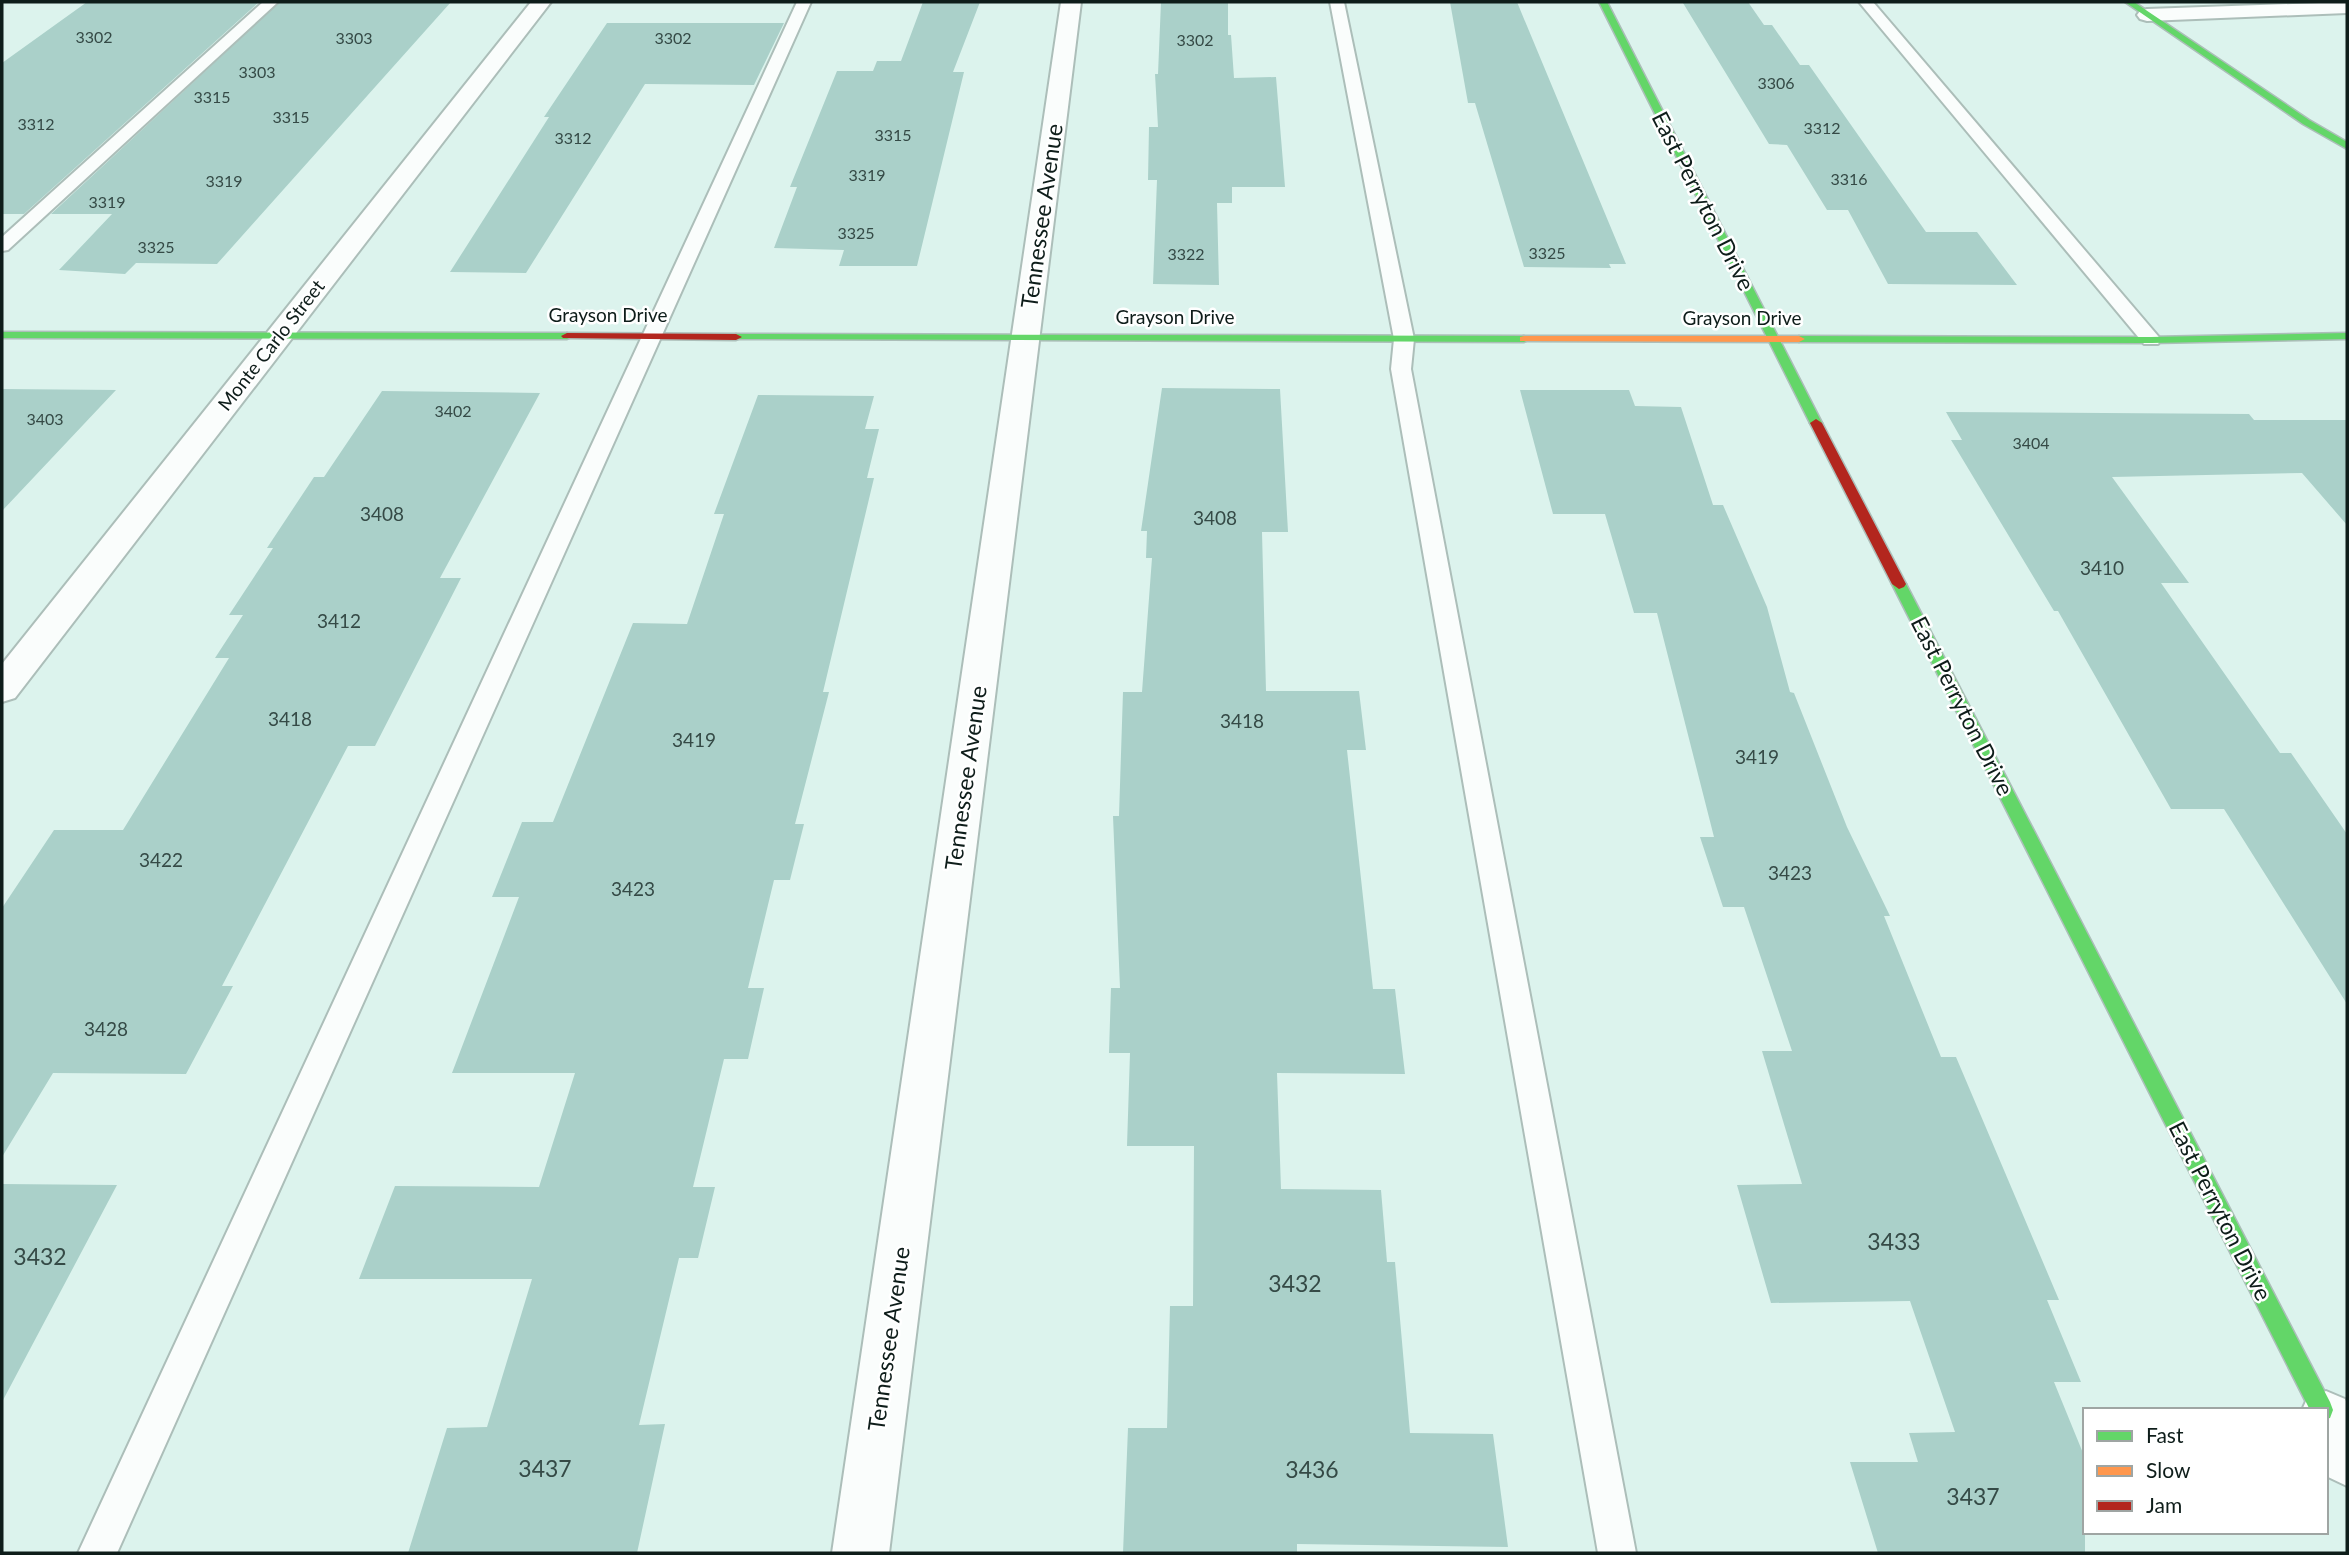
<svg xmlns="http://www.w3.org/2000/svg" width="2349" height="1555" viewBox="0 0 2349 1555" font-family="Lato,sans-serif">
	<style>
		.building { fill: #aad0c9 }
		.lines { fill: none; stroke-linecap: round; stroke-linejoin: round }
		.lane-casing { stroke: #acbeb9; stroke-width: 4 }
		.street-casing { stroke: #acbeb9; stroke-width: 4 }
		.fast-casing { stroke: #acbeb9; stroke-width: 3 }
		.slow-casing { stroke: #acbeb9; stroke-width: 3 }
		.jam-casing { stroke: #acbeb9; stroke-width: 3 }
		.lane { fill: #fafdfc; fill-rule: evenodd }
		.street { fill: #fafdfc; fill-rule: evenodd }
		.fast { fill: #63d668; fill-rule: evenodd }
		.slow { fill: #ff974d; fill-rule: evenodd }
		.jam { fill: #b3261e; fill-rule: evenodd }
		.labels { text-anchor: middle; stroke-width: 5; stroke-linejoin: round; paint-order: stroke }
		.far-number-label { font-size: 16px; fill: #354a46 }
		.far-street-label { font-size: 19px; fill: #0e1d1a; stroke: #fff }
		.number-label { font-size: 19px; fill: #354a46 }
		.street-label { font-size: 23px; fill: #0e1d1a; stroke: #fff }
		.near-number-label { font-size: 23px; fill: #354a46 }
	</style>
	<rect width="100%" height="100%" fill="#dcf3ed"/>
	<path class="building" d="M 87,2 L 259,2 L 24,214 L 2,214 L 2,63 Z
		M 280,2 L 451,2 L 217,264 L 136,263 L 125,274 L 59,270 L 112,214 L 51,214 Z
		M 923,2 L 980,2 L 953,72 L 964,72 L 917,266 L 839,266 L 844,250 L 774,248 L 797,187 L 790,187 L 837,71 L 873,71 L 877,61 L 901,61 Z
		M 1161,2 L 1228,2 L 1228,35 L 1231,35 L 1234,78 L 1276,77 L 1285,187 L 1232,187 L 1232,203 L 1217,203 L 1219,285 L 1153,284 L 1157,180 L 1148,180 L 1149,127 L 1158,127 L 1155,74 L 1158,74 Z
		M 1450,2 L 1517,2 L 1626,264 L 1609,264 L 1611,268 L 1524,267 L 1475,103 L 1468,103 Z
		M 1687,2 L 1748,2 L 1764,25 L 1772,25 L 1800,65 L 1809,65 L 1926,232 L 1977,232 L 2017,285 L 1888,284 L 1848,210 L 1827,210 L 1787,145 L 1769,144 L 1683,3 Z
		M 607,23 L 784,23 L 754,85 L 645,84 L 526,273 L 450,272 L 549,117 L 544,117 Z
		M 1162,388 L 1280,389 L 1288,532 L 1262,532 L 1266,691 L 1359,691 L 1366,750 L 1347,750 L 1373,989 L 1395,989 L 1405,1074 L 1277,1073 L 1281,1189 L 1381,1190 L 1387,1262 L 1395,1262 L 1410,1433 L 1493,1434 L 1508,1547 L 1297,1544 L 1297,1553 L 1123,1553 L 1128,1428 L 1167,1428 L 1170,1306 L 1193,1306 L 1194,1146 L 1127,1146 L 1130,1053 L 1109,1053 L 1111,988 L 1120,988 L 1113,816 L 1119,816 L 1123,692 L 1142,692 L 1152,558 L 1146,558 L 1147,531 L 1141,531 Z
		M 2,389 L 116,390 L 2,511 Z
		M 1520,390 L 1629,390 L 1635,406 L 1681,407 L 1713,505 L 1723,505 L 1767,607 L 1790,692 L 1794,693 L 1847,827 L 1890,916 L 1884,916 L 1941,1057 L 1956,1057 L 2059,1300 L 2047,1300 L 2081,1382 L 2054,1382 L 2085,1458 L 2085,1553 L 1878,1553 L 1850,1462 L 1918,1462 L 1909,1433 L 1955,1432 L 1910,1301 L 1771,1303 L 1737,1185 L 1802,1184 L 1762,1051 L 1792,1051 L 1744,907 L 1723,907 L 1700,837 L 1714,837 L 1657,613 L 1634,613 L 1605,514 L 1553,514 Z
		M 382,391 L 540,393 L 440,578 L 461,578 L 375,746 L 348,746 L 222,986 L 233,986 L 186,1074 L 53,1073 L 2,1157 L 2,908 L 54,830 L 123,830 L 229,658 L 215,658 L 243,615 L 229,615 L 273,548 L 267,548 L 314,477 L 324,477 Z
		M 758,395 L 874,396 L 865,429 L 879,429 L 867,478 L 874,478 L 823,692 L 829,692 L 795,824 L 804,824 L 790,880 L 774,880 L 748,988 L 764,988 L 748,1059 L 724,1059 L 693,1187 L 715,1187 L 698,1258 L 679,1258 L 639,1425 L 665,1424 L 637,1553 L 408,1553 L 447,1428 L 487,1427 L 532,1279 L 359,1279 L 395,1186 L 539,1187 L 575,1073 L 452,1073 L 519,897 L 492,897 L 522,822 L 553,822 L 633,623 L 687,624 L 724,514 L 714,514 Z
		M 1946,412 L 2249,414 L 2254,420 L 2347,420 L 2347,525 L 2302,473 L 2112,477 L 2189,583 L 2161,583 L 2280,753 L 2291,753 L 2347,834 L 2347,1004 L 2224,809 L 2171,809 L 2058,611 L 2054,611 L 1951,440 L 1962,440 Z
		M 2,1184 L 117,1185 L 2,1402 Z"/>
	<g class="lines">
		<defs>
			<path id="lane" d="M 263,2 L 278,2 L 8,250 L 2,251 L 2,237 Z
				M 797,2 L 811,2 L 117,1553 L 78,1553 Z
				M 1330,2 L 1344,2 L 1414,339 L 1411,369 L 1636,1553 L 1598,1553 L 1391,369 L 1394,339 Z
				M 1859,2 L 1873,2 L 2158,336 L 2161,340 L 2158,344 L 2144,344 Z"/>
			<path id="street" d="M 531,2 L 551,2 L 15,698 L 2,702 L 2,664 Z
				M 1061,2 L 1081,2 L 889,1553 L 832,1553 Z
				M 2347,2 L 2347,13 L 2147,21 L 2140,19 L 2137,15 L 2140,11 L 2147,9 Z
				M 2326,1391 L 2345,1399 L 2347,1403 L 2347,1486 L 2326,1476 L 2326,1410 L 2302,1410 L 2307,1399 Z"/>
			<path id="fast" d="M 1599,2 L 1607,2 L 1822,423 L 1820,426 L 1812,426 L 1810,423 Z
				M 2125,2 L 2134,2 L 2309,120 L 2347,142 L 2347,149 L 2303,124 Z
				M 2,332 L 567,333 L 573,336 L 567,339 L 2,338 Z
				M 2347,333 L 2347,339 L 2151,343 L 1799,342 L 1793,339 L 1799,336 L 2151,337 Z
				M 736,334 L 1524,336 L 1530,339 L 1524,342 L 732,339 L 730,337 Z
				M 1899,579 L 1906,584 L 2330,1402 L 2333,1410 L 2330,1418 L 2326,1419 L 2326,1410 L 2310,1410 L 1892,584 Z"/>
			<path id="slow" d="M 1524,336 L 1799,336 L 1805,339 L 1799,342 L 1520,341 L 1520,337 Z"/>
			<path id="jam" d="M 567,333 L 736,334 L 742,337 L 736,340 L 563,338 L 561,336 Z
				M 1816,419 L 1822,423 L 1906,584 L 1904,587 L 1899,589 L 1892,584 L 1810,423 Z"/>
		</defs>
		<use href="#lane" class="lane-casing"/>
		<use href="#street" class="street-casing"/>
		<use href="#fast" class="fast-casing"/>
		<use href="#slow" class="slow-casing"/>
		<use href="#jam" class="jam-casing"/>
		<use href="#lane" class="lane"/>
		<use href="#street" class="street"/>
		<use href="#fast" class="fast"/>
		<use href="#slow" class="slow"/>
		<use href="#jam" class="jam"/>
	</g>
	<g class="labels">
		<g class="far-number-label">
			<text x="94" y="43">3302</text>
			<text x="354" y="44">3303</text>
			<text x="673" y="44">3302</text>
			<text x="1195" y="46">3302</text>
			<text x="257" y="78">3303</text>
			<text x="1776" y="89">3306</text>
			<text x="212" y="103">3315</text>
			<text x="291" y="123">3315</text>
			<text x="36" y="130">3312</text>
			<text x="1822" y="134">3312</text>
			<text x="893" y="141">3315</text>
			<text x="573" y="144">3312</text>
			<text x="867" y="181">3319</text>
			<text x="1849" y="185">3316</text>
			<text x="224" y="187">3319</text>
			<text x="107" y="208">3319</text>
			<text x="856" y="239">3325</text>
			<text x="156" y="253">3325</text>
			<text x="1547" y="259">3325</text>
			<text x="1186" y="260">3322</text>
			<text x="453" y="417">3402</text>
			<text x="45" y="425">3403</text>
			<text x="2031" y="449">3404</text>
		</g>
		<g class="far-street-label">
			<text x="608" y="322">Grayson Drive</text>
			<text x="1175" y="324">Grayson Drive</text>
			<text x="1742" y="325">Grayson Drive</text>
			<text transform="translate(271 345) rotate(-52)" y="7">Monte Carlo Street</text>
		</g>
		<g class="number-label">
			<text x="382" y="521">3408</text>
			<text x="1215" y="525">3408</text>
			<text x="2102" y="575">3410</text>
			<text x="339" y="628">3412</text>
			<text x="290" y="726">3418</text>
			<text x="1242" y="728">3418</text>
			<text x="694" y="747">3419</text>
			<text x="1757" y="764">3419</text>
			<text x="161" y="867">3422</text>
			<text x="1790" y="880">3423</text>
			<text x="633" y="896">3423</text>
			<text x="106" y="1036">3428</text>
		</g>
		<g class="street-label">
			<text transform="translate(1703 201) rotate(63)" y="8">East Perryton Drive</text>
			<text transform="translate(1042 216) rotate(-82)" y="8">Tennessee Avenue</text>
			<text transform="translate(1962 706) rotate(63)" y="8">East Perryton Drive</text>
			<text transform="translate(966 778) rotate(-82)" y="8">Tennessee Avenue</text>
			<text transform="translate(2220 1211) rotate(63)" y="8">East Perryton Drive</text>
			<text transform="translate(889 1339) rotate(-82)" y="8">Tennessee Avenue</text>
		</g>
		<g class="near-number-label">
			<text x="1894" y="1250">3433</text>
			<text x="40" y="1265">3432</text>
			<text x="1295" y="1292">3432</text>
			<text x="545" y="1477">3437</text>
			<text x="1312" y="1478">3436</text>
			<text x="1973" y="1505">3437</text>
		</g>
	</g>
	<rect width="2349" height="1555" fill="none" stroke="#0e1d1a" stroke-width="7"/>
	<rect x="2083" y="1408" width="245" height="126" fill="#ffffff" stroke="#9fa5a3" stroke-width="2"/>
	<rect x="2097" y="1431" width="35" height="10" fill="#63d668" stroke="#9fa5a3" stroke-width="2"/>
	<text x="2146" y="1443" font-size="21" fill="#0e1d1a">Fast</text>
	<rect x="2097" y="1466" width="35" height="10" fill="#ff974d" stroke="#9fa5a3" stroke-width="2"/>
	<text x="2146" y="1478" font-size="21" fill="#0e1d1a">Slow</text>
	<rect x="2097" y="1501" width="35" height="10" fill="#b3261e" stroke="#9fa5a3" stroke-width="2"/>
	<text x="2146" y="1513" font-size="21" fill="#0e1d1a">Jam</text>
</svg>
